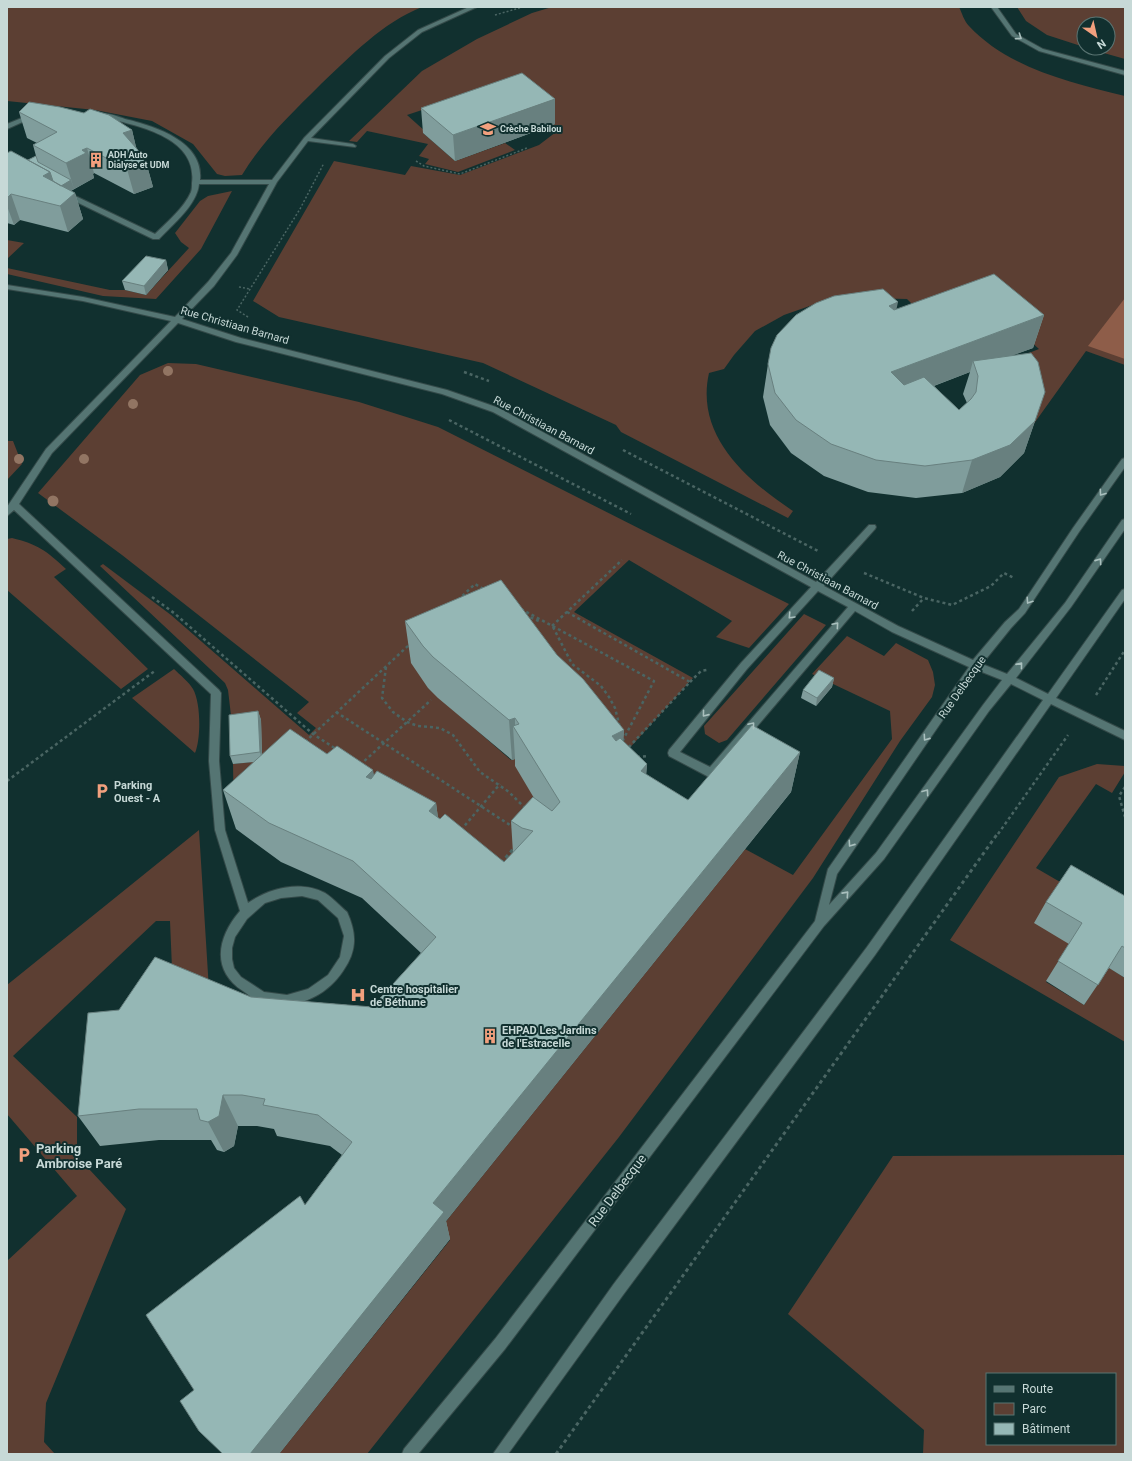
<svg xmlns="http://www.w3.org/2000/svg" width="1132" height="1461" viewBox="0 0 1132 1461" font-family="Roboto,sans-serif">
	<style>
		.green { fill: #5c3f33; fill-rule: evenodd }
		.water { fill: #8e5d49 }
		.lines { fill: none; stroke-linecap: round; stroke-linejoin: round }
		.minor-casing { stroke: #344a49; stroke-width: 2 }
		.path-far2 { stroke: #4a6563; stroke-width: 1.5; stroke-dasharray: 2 2; stroke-linecap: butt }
		.path-far1 { stroke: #4a6563; stroke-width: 2.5; stroke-dasharray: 3 3; stroke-linecap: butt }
		.path { stroke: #4a6563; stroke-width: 3; stroke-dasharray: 3.5 3.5; stroke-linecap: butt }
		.minor { fill: #557573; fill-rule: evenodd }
		.tree { fill: #927563 }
		.wall { fill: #809d9c; fill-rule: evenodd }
		.shaded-wall { fill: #68807f }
		.building { fill: #95b7b5; stroke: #68807f }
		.oneway { stroke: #aac0be }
		.labels { text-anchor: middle; stroke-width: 4; stroke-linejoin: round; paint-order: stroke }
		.far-poi-label { font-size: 9px; font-weight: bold; fill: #c7d9d7; stroke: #11302f; text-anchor: start }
		.street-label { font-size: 11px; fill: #c7d9d7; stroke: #11302f }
		.poi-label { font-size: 11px; font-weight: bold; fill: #c7d9d7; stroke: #11302f; text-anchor: start }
		.near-poi-label { font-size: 13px; font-weight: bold; fill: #c7d9d7; stroke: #11302f; text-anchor: start }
		.near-street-label { font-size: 13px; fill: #c7d9d7; stroke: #11302f }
	</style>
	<rect width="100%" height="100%" fill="#11302f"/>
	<path class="green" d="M 7,7 L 422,7 C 382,23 352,55 321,84 C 291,114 264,139 242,175 L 225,176 L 217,174 L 193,144 L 152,121 L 95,110 L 7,101 Z
		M 552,7 L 959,7 C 962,13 964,21 969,26 C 1008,68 1071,83 1125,96 L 1125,365 L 1086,351 L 1033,425 L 982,371 L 1039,349 L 985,301 L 928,320 L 907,299 L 865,298 L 821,302 L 784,315 L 755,331 L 734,355 L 724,369 L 709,373 C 695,435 746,480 793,511 L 788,518 L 621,432 L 616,425 L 483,363 L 279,317 L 253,301 L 334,161 L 405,175 L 411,166 L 460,175 L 539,145 L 556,132 L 550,126 L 428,108 L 407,115 L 426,132 L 423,133 L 455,161 L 505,143 L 515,150 L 458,172 L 425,164 L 429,159 L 419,156 L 428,144 L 367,131 L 357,142 L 349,141 L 422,71 L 477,39 L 532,13 Z
		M 1017,7 L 1125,7 L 1125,59 L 1086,48 L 1108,48 L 1108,24 L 1084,24 L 1084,47 L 1047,35 L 1026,21 Z
		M 232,191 L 201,249 L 156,299 L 103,296 L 7,274 L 7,268 L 110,290 L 125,290 L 146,295 L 189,248 L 181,242 L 175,233 L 200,201 L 208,196 Z
		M 7,240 L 24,243 L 7,259 Z
		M 168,363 L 196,364 L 359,402 L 438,427 L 789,604 L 749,648 L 716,637 L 732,621 L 629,560 L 574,612 L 693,678 L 616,763 L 428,688 L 511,760 L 516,758 L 560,840 L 507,899 L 295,766 L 234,824 L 233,764 L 262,761 L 232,724 L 228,690 L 225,683 L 100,566 L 103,564 L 171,615 L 309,735 L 316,728 L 297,713 L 309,702 L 122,555 L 38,493 L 140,375 Z
		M 7,441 L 13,441 L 22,464 L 7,480 Z
		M 12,538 C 37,544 47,551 66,569 L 54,577 L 148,669 L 121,689 L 7,590 L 7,539 Z
		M 804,614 L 826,625 L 727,740 L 719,743 L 705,734 L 704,726 Z
		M 847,636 L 884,656 L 896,643 L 928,660 L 933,672 L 935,685 L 932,697 L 900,741 L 813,878 L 619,1137 L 367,1454 L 279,1454 L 450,1240 L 439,1230 L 745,849 L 793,875 L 892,739 L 890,711 L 812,674 Z
		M 174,669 C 180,675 189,682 193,689 C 201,703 201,739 195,753 L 132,698 Z
		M 1097,764 L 1125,766 L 1125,772 L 1112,793 L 1096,784 L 1036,868 L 1074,890 L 1069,945 L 1046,982 L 1084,1005 L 1108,967 L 1125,978 L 1125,1042 L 950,940 L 1059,777 Z
		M 199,830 L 209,990 L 173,992 L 170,921 L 156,921 L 13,1056 L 77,1117 L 77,1156 L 126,1209 L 46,1403 L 44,1442 L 55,1454 L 7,1454 L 7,1261 L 77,1196 L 7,1114 L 7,985 Z
		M 1125,1155 L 1125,1454 L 923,1454 L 924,1430 L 788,1314 L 893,1156 ZM 987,1374 L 1115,1374 L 1115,1444 L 987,1444 Z"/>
	<path class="water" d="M 1125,298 L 1125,359 L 1088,346 Z"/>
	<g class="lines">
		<defs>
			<path id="minor" d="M 469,7 L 477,7 L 422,32 L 389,58 L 311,138 L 353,144 L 356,146 L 355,147 L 308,141 L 277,182 L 237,255 L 214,286 L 182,319 L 241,338 L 447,390 L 499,408 L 816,582 L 869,525 L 875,525 L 876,527 L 875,529 L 824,586 L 898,626 L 973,660 L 1005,622 L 1019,609 L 1073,528 L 1122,459 L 1125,458 L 1125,467 L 1079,532 L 1025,613 L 1011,628 L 982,664 L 1007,674 L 1065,603 L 1122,520 L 1125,519 L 1125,529 L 1071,607 L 1016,678 L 1048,694 L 1122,590 L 1125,589 L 1125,599 L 1056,698 L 1125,731 L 1125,740 L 1051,704 L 875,955 L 623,1295 L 508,1454 L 493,1454 L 613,1285 L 867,947 L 1043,700 L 1011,684 L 989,711 L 884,859 L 824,926 L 505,1349 L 418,1454 L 402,1454 L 404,1449 L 495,1339 L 815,921 L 828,869 L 969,667 L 892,632 L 855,611 L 715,776 L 707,776 L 669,756 L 668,753 L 669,750 L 741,663 L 811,587 L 493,412 L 442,394 L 236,342 L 178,323 L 52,453 L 19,504 L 219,690 L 221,693 L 219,761 L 225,830 L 248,903 C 269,888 301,880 325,893 C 333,898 340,906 347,912 C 357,934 357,951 343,971 C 325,998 293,1011 261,1003 C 255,1001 249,995 243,991 C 211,970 217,938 240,911 L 215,830 L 209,761 L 211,694 L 14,510 L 7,516 L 7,507 L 46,449 L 171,321 L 83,301 L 7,289 L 7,285 L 83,297 L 175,317 L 208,282 L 231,253 L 269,184 L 199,184 C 197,205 173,224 159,239 L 153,239 L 62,195 L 69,193 L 155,234 C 167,222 184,208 191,192 C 192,189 192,186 192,183 C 198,135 133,125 98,116 L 98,114 C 106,112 117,116 125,119 C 154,126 204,141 200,180 L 272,180 L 304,138 L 385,56 L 418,30 ZM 818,591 L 848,607 L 710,767 L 680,752 L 747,669 ZM 977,670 L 1002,680 L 983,705 L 876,853 L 829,905 L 837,874 ZM 302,896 L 318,900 L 338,918 L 344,936 L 340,957 L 328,975 L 308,989 L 287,995 L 264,992 L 241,977 L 234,968 L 232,959 L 232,948 L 235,937 L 247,919 L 265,903 L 281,898 Z
				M 991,7 L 997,7 L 1016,34 L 1043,49 L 1125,71 L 1125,75 L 1039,51 L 1012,36 Z
				M 34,113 L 36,114 L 36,116 L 7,129 L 7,124 Z"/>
		</defs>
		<use href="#minor" class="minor-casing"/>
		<path class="path-far2" d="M 495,15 L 523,7
			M 416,161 L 424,166 L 460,174 L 527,148
			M 239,287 L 250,289
			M 248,317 L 237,310 L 300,209 L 324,163"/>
		<path class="path-far1" d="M 464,372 L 489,381
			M 449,420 L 631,514
			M 623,450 L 818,551
			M 864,573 L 924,598 L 952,605 L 991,586 L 1004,573 L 1014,578
			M 152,597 L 174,613 L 313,734 L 336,749
			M 458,600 L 475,584 L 485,590
			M 521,609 L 654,681 L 623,740 L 625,744
			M 912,611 L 924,598
			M 567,612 L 690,682 L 628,748
			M 525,615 L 541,622
			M 552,626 L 622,560
			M 553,627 L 572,664 L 601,686 L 609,697 L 615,708 L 620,728
			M 386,667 L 382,698 L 393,712 L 407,722 L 418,726 L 440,728 L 453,735 L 480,772 L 509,792 L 525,808
			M 690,682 L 701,671 L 707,670
			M 1096,695 L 1125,650
			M 336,712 L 513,827
			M 305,742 L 410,644
			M 637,757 L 648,756
			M 360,765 L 431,700
			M 7,781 L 156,670
			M 1125,787 L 1119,796 L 1125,817
			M 461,830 L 500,784
			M 998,834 L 1068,735"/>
		<path class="path" d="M 501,863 L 515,847
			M 556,1454 L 998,833"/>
		<use href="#minor" class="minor"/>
	</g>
	<g class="tree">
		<circle cx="168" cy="371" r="5"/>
		<circle cx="133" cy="404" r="5"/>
		<circle cx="19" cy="459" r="5"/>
		<circle cx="84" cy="459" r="5"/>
		<circle cx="53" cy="501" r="5.5"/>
	</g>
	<path class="wall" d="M 421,108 L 555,124 L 455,161 L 423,133 Z
		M 19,112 L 132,130 L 136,147 L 146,162 L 153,187 L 134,194 L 94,173 L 93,174 L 94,178 L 71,191 L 75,193 L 83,219 L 68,232 L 20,220 L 14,225 L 7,223 L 7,153 L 28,160 L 36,156 L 33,145 L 37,143 L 27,138 Z
		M 166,260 L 168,270 L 146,295 L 125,290 L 122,281 Z
		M 897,309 L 1044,315 L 1033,348 L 1013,355 L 1035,421 L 1024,453 L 1000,477 L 962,493 L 916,498 L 868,492 L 824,476 L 791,453 L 770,425 L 763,397 L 768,364 ZM 970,372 L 963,394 L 967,403 L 959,410 L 934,386 Z
		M 405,621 L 557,655 L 624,730 L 623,741 L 647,764 L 646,775 L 688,800 L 800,752 L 791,792 L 446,1221 L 450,1239 L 279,1454 L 223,1454 L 194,1390 L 305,1205 L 342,1155 L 330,1146 L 277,1136 L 274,1129 L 257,1126 L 238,1126 L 234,1146 L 224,1152 L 217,1150 L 211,1140 L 159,1140 L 100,1146 L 78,1116 L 251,997 L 372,1007 L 421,953 L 362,898 L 281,862 L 236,829 L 223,790 L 254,762 L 233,764 L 230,756 L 258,711 L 261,720 L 262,754 L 327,754 L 374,775 L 436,803 L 438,818 L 504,862 L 513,853 L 511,821 L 534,798 L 515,766 L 515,759 L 512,760 L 438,698 L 428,688 L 411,663 Z
		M 834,678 L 832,687 L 816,706 L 801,698 L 803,690 Z
		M 1125,896 L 1125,978 L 1109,968 L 1084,1005 L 1046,981 L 1069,944 L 1034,923 L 1046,902 Z"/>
	<path class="shaded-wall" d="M 555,99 L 555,124 L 455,161 L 453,135 Z
		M 132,130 L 138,156 L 123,133 Z
		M 87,148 L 94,173 L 93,174 L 94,178 L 74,189 L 66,163 L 82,150 Z
		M 146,162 L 153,187 L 134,194 L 127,169 Z
		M 50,172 L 71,180 L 74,189 L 51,201 L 43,176 Z
		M 75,193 L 83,219 L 68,232 L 60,206 Z
		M 11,194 L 20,220 L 14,225 L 7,206 L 7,198 Z
		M 166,260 L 168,270 L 146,295 L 144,286 Z
		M 898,302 L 891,335 L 889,306 Z
		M 1044,315 L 1033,348 L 976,369 L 973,361 L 970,372 L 883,405 L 891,372 Z
		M 1035,421 L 1024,453 L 1000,477 L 962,493 L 972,460 Z
		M 834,678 L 832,687 L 816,706 L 817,698 Z
		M 258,711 L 261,720 L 262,761 L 260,752 Z
		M 515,718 L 515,729 L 513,726 L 515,759 L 512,760 L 509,720 Z
		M 624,730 L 621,770 L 612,736 Z
		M 800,752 L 791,792 L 446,1221 L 450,1239 L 279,1454 L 250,1454 L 433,1203 Z
		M 647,764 L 644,804 L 641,771 Z
		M 373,770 L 381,809 L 366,777 Z
		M 436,803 L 441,841 L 429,811 Z
		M 223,1095 L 238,1126 L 234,1146 L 224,1152 L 208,1122 Z"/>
	<path class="building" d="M 522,73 L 555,99 L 453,135 L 421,108 Z
		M 29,102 L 60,107 L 84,113 L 90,109 L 109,115 L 132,130 L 123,133 L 137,149 L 146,162 L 127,169 L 87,148 L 82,150 L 86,153 L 66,163 L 33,145 L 57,132 L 19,112 Z
		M 11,151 L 50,172 L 43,176 L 75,193 L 60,206 L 11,194 L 7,198 L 7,153 Z
		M 36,156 L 38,162 L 71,180 L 61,186 L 53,181 L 50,172 L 28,160 Z
		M 146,256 L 166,260 L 144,286 L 122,281 Z
		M 994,274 L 1044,315 L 891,372 L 904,385 L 924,377 L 959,410 L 971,399 L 976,392 L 978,376 L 973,361 L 1031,353 L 1038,362 L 1045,392 L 1035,421 L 1010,445 L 972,460 L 925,466 L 876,460 L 831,444 L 796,420 L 775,393 L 768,364 L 771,348 L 777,335 L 796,315 L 816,303 L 834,296 L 883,289 L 898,302 L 889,306 L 894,310 Z
		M 501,580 L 557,655 L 583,679 L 624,730 L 612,736 L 616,741 L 620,738 L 647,764 L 641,771 L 688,800 L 752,725 L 800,752 L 433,1203 L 444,1212 L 250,1454 L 223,1454 L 199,1431 L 180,1401 L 194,1390 L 146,1315 L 300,1196 L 305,1205 L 352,1142 L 318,1115 L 263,1105 L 265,1099 L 242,1095 L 223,1095 L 219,1116 L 208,1122 L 200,1120 L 197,1109 L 139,1109 L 78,1116 L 88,1013 L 119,1010 L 155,957 L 251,997 L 372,1007 L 436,937 L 353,861 L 269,823 L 223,790 L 290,729 L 327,754 L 337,746 L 373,770 L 366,777 L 371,779 L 377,771 L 436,803 L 429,811 L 440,819 L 445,814 L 504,862 L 533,831 L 522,828 L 511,821 L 533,797 L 552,811 L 560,802 L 513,726 L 519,724 L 515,718 L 509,720 L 433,657 L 423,646 L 405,621 Z
		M 819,670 L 834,678 L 817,698 L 803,690 Z
		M 258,711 L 260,752 L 230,756 L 229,715 Z
		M 1071,865 L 1125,896 L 1125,948 L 1122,946 L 1098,985 L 1058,961 L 1082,923 L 1046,902 Z"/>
	<defs><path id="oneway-chevron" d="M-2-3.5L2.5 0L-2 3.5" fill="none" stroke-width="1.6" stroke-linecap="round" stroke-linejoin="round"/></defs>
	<g class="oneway">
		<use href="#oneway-chevron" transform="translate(1019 37) rotate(34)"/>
		<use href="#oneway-chevron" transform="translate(1102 493) rotate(126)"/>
		<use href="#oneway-chevron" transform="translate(1099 561) rotate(-55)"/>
		<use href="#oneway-chevron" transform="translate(1029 601) rotate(124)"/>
		<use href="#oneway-chevron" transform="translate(791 616) rotate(133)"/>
		<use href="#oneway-chevron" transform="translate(836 625) rotate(-49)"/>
		<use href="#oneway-chevron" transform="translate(1020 665) rotate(-51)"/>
		<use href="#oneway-chevron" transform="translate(705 714) rotate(129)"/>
		<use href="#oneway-chevron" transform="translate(752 725) rotate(-50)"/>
		<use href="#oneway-chevron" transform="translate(926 738) rotate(125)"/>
		<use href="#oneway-chevron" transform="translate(926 792) rotate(-54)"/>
		<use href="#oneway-chevron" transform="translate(851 844) rotate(125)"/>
		<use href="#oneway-chevron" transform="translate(846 894) rotate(-48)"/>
	</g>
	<defs>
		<symbol id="school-bare" viewBox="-9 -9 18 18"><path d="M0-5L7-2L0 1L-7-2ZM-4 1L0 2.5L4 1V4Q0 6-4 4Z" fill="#f2a07e" stroke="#11302f" stroke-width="2.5" paint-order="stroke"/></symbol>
		<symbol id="building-bare" viewBox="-9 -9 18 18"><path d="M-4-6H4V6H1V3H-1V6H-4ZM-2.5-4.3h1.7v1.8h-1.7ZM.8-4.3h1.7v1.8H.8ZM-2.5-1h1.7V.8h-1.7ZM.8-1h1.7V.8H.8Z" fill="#f2a07e" stroke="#11302f" stroke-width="2.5" paint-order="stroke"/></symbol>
		<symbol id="parking-bare" viewBox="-9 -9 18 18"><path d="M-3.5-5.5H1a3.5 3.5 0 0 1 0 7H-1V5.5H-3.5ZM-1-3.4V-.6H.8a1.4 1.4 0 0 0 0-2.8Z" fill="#f2a07e" stroke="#11302f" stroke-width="2.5" paint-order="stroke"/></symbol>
		<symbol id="hospital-bare" viewBox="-9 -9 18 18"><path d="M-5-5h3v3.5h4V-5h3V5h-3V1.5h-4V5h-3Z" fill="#f2a07e" stroke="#11302f" stroke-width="2.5" paint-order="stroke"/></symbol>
	</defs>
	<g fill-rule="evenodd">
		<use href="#school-bare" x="477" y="118" width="22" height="22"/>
		<use href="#building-bare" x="85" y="149" width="22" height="22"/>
		<use href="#parking-bare" x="91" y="780" width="22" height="22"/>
		<use href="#hospital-bare" x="347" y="984" width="22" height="22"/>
		<use href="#building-bare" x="479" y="1025" width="22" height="22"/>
		<use href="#parking-bare" x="13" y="1144" width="22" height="22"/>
	</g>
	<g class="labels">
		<g class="far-poi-label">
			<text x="500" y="132">Crèche Babilou</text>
			<text x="108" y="158">ADH Auto<tspan x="108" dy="10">Dialyse et UDM</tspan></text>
		</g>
		<g class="street-label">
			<text transform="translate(235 325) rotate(16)" y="4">Rue Christiaan Barnard</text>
			<text transform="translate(544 425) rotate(28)" y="4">Rue Christiaan Barnard</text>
			<text transform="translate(828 580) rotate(28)" y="4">Rue Christiaan Barnard</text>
			<text transform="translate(962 687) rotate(-55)" y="4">Rue Delbecque</text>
		</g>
		<g class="poi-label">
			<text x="114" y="789">Parking<tspan x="114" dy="13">Ouest - A</tspan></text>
			<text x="370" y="993">Centre hospitalier<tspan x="370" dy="13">de Béthune</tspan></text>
			<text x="502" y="1034">EHPAD Les Jardins<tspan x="502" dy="13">de l'Estracelle</tspan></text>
		</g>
		<g class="near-poi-label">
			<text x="36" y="1153">Parking<tspan x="36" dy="15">Ambroise Paré</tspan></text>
		</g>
		<g class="near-street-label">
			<text transform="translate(617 1190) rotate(-53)" y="5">Rue Delbecque</text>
		</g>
	</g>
	<rect width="1132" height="1461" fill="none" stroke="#c7d9d7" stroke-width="16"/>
	<rect x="986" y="1373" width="130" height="72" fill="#11302f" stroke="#5a7472"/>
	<rect x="994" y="1386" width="20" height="6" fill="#557573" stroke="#5a7472"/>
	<text x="1022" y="1393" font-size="12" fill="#c7d9d7">Route</text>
	<rect x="994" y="1403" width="20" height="12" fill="#5c3f33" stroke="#5a7472"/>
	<text x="1022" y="1413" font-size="12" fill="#c7d9d7">Parc</text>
	<rect x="994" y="1423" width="20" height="12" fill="#95b7b5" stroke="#5a7472"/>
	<text x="1022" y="1433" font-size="12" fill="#c7d9d7">Bâtiment</text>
	<g transform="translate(1096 36) rotate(146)"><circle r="19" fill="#11302f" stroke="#5a7472"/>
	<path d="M0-3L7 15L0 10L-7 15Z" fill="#f2a07e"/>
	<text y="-6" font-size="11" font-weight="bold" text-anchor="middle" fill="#c7d9d7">N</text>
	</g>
</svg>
